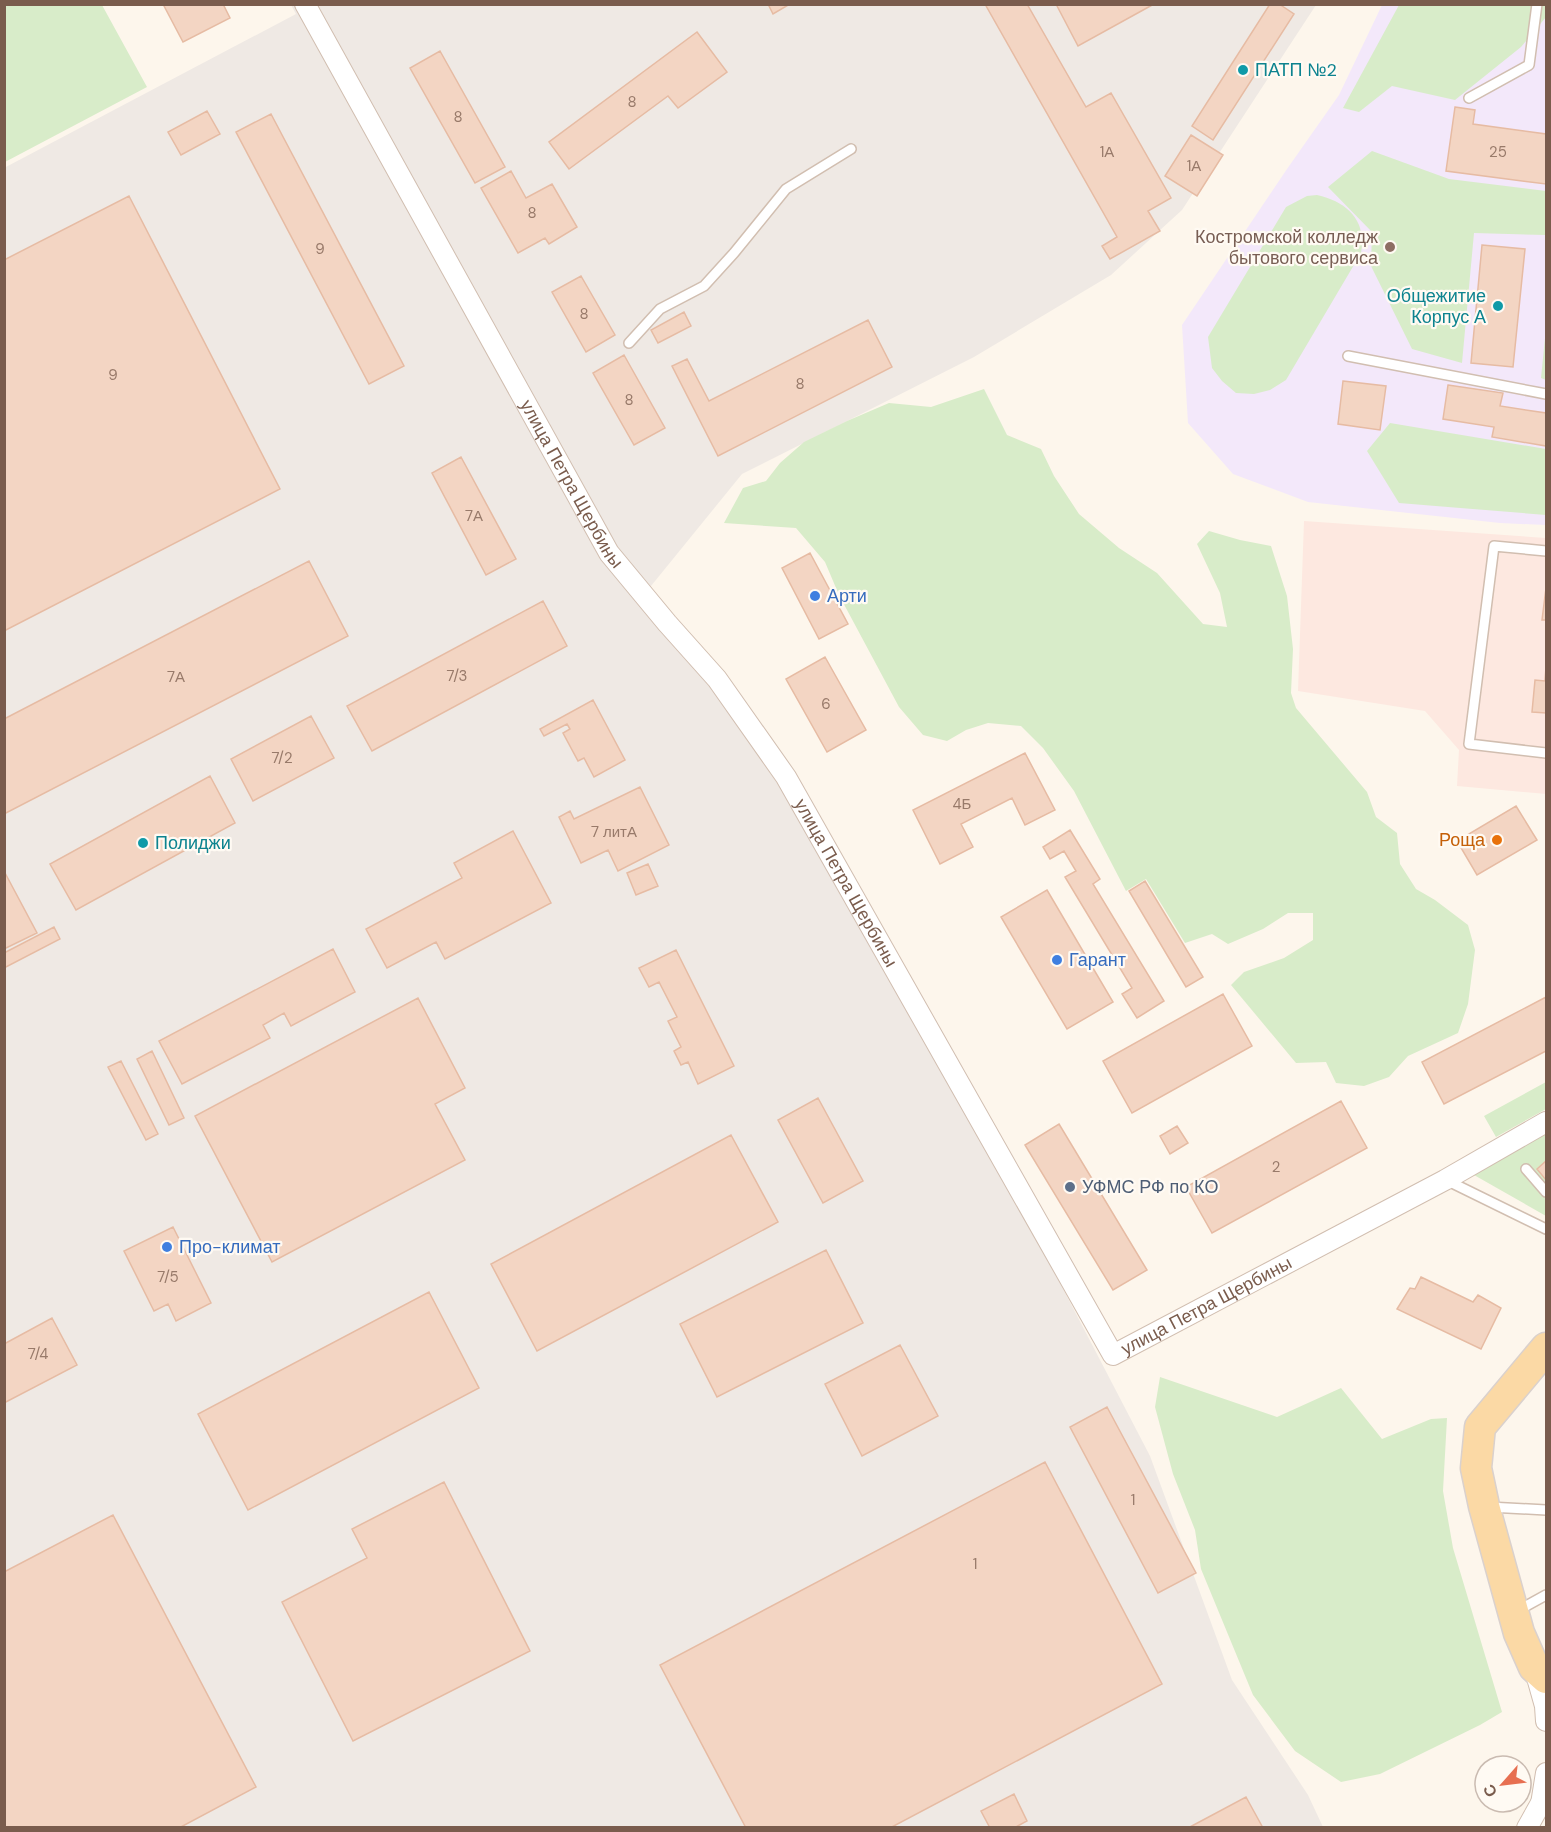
<svg xmlns="http://www.w3.org/2000/svg" width="1551" height="1832" viewBox="0 0 1551 1832" font-family="'DM Sans',sans-serif">
	<style>
		.commercial { fill: #fde8e0 }
		.industrial { fill: #efe9e4 }
		.education { fill: #f3e8fa }
		.green { fill: #d8ecc9 }
		.building { fill: #f3d5c3; stroke: #e6bba3; stroke-width: 1.5 }
		.lines { fill: none; stroke-linecap: round; stroke-linejoin: round }
		.lane-casing { stroke: #d1beb0; stroke-width: 12 }
		.street-casing { stroke: #d1beb0; stroke-width: 22 }
		.primary-casing { stroke: #dad1cd; stroke-width: 33 }
		.lane { stroke: #fff; stroke-width: 9 }
		.street { stroke: #fff; stroke-width: 20 }
		.primary { stroke: #fbd9a5; stroke-width: 30 }
		.culture-dot { fill: #0f9aa8; stroke: #fffaf3; stroke-width: 2 }
		.education-dot { fill: #8d6e63; stroke: #fffaf3; stroke-width: 2 }
		.shop-dot { fill: #3f7fe0; stroke: #fffaf3; stroke-width: 2 }
		.food-dot { fill: #e8710a; stroke: #fffaf3; stroke-width: 2 }
		.service-dot { fill: #5c6f8a; stroke: #fffaf3; stroke-width: 2 }
		.labels { text-anchor: middle; stroke-width: 4.5; stroke-linejoin: round; paint-order: stroke }
		.number-label { font-size: 15px; fill: #987a6a }
		.culture-label { font-size: 18px; fill: #0d838f; stroke: #fffaf3; text-anchor: start }
		.education-label { font-size: 18px; fill: #785e54; stroke: #fffaf3; text-anchor: end }
		.street-label { font-size: 18px; fill: #7a5c4d; stroke: #fffaf3 }
		.shop-label { font-size: 18px; fill: #366cbe; stroke: #fffaf3; text-anchor: start }
		.food-label { font-size: 18px; fill: #c56008; stroke: #fffaf3; text-anchor: end }
		.service-label { font-size: 18px; fill: #4e5e75; stroke: #fffaf3; text-anchor: start }
	</style>
	<rect width="100%" height="100%" fill="#fdf6ec"/>
	<path class="commercial" d="M 1304,521 L 1546,538 L 1546,794 L 1457,786 L 1459,750 L 1425,711 L 1298,691 Z"/>
	<path class="industrial" d="M 291,5 L 1316,5 L 1182,210 L 1111,275 L 974,357 L 742,474 L 638,602 L 709,685 L 780,787 L 1022,1210 L 1150,1456 L 1232,1680 L 1308,1795 L 1323,1827 L 5,1827 L 4,168 L 296,14 Z"/>
	<path class="education" d="M 1382,5 L 1546,5 L 1546,525 L 1500,523 L 1308,502 L 1233,474 L 1188,423 L 1182,325 L 1287,169 L 1339,95 Z"/>
	<path class="green" d="M 5,4 L 102,5 L 147,87 L 5,162 Z
		M 1399,5 L 1546,5 L 1546,17 L 1521,47 L 1455,100 L 1392,86 L 1359,112 L 1343,108 Z
		M 1372,151 L 1449,179 L 1546,191 L 1546,235 L 1474,233 L 1462,363 L 1412,349 L 1371,266 L 1372,232 L 1328,187 Z
		M 1317,195 C 1348,202 1367,221 1361,253 L 1286,380 L 1270,390 L 1254,394 L 1236,393 L 1222,381 L 1212,368 L 1208,337 L 1286,207 L 1307,196 Z
		M 1546,328 L 1546,380 L 1541,378 Z
		M 984,389 L 1007,435 L 1041,449 L 1054,476 L 1079,514 L 1119,548 L 1157,573 L 1203,624 L 1227,627 L 1220,593 L 1197,544 L 1209,531 L 1240,540 L 1271,546 L 1287,596 L 1293,649 L 1291,693 L 1296,708 L 1367,792 L 1376,817 L 1397,833 L 1400,864 L 1416,889 L 1435,900 L 1468,925 L 1475,950 L 1468,1004 L 1458,1033 L 1408,1056 L 1389,1077 L 1364,1086 L 1336,1083 L 1326,1062 L 1296,1063 L 1231,985 L 1244,972 L 1284,958 L 1313,940 L 1313,913 L 1288,913 L 1263,929 L 1228,944 L 1212,934 L 1185,943 L 1146,879 L 1126,891 L 1074,791 L 1043,748 L 1021,726 L 988,723 L 966,730 L 947,741 L 923,735 L 899,707 L 839,595 L 825,562 L 796,528 L 724,523 L 743,488 L 766,481 L 780,463 L 804,442 L 847,421 L 889,403 L 931,407 Z
		M 1390,423 L 1546,449 L 1546,515 L 1399,503 L 1367,451 Z
		M 1546,1082 L 1546,1109 L 1496,1137 L 1484,1116 Z
		M 1546,1132 L 1546,1216 L 1474,1175 Z
		M 1160,1377 L 1277,1417 L 1341,1388 L 1382,1439 L 1431,1419 L 1447,1418 L 1443,1491 L 1453,1548 L 1502,1712 L 1480,1725 L 1380,1774 L 1341,1782 L 1295,1751 L 1253,1695 L 1201,1569 L 1195,1530 L 1173,1474 L 1155,1407 Z"/>
	<path class="building" d="M 163,4 L 223,4 L 230,18 L 183,42 Z
		M 768,4 L 790,4 L 773,14 Z
		M 985,4 L 1027,4 L 1086,107 L 1111,93 L 1171,198 L 1148,211 L 1160,231 L 1110,259 L 1102,246 L 1117,237 Z
		M 1056,4 L 1154,4 L 1078,46 Z
		M 1270,4 L 1279,4 L 1294,14 L 1213,140 L 1192,126 Z
		M 697,32 L 727,72 L 678,108 L 668,96 L 569,169 L 549,142 Z
		M 440,51 L 505,167 L 475,183 L 410,68 Z
		M 1455,107 L 1475,110 L 1473,124 L 1546,134 L 1546,184 L 1446,171 Z
		M 207,111 L 220,134 L 181,155 L 168,132 Z
		M 271,114 L 404,366 L 369,384 L 236,132 Z
		M 1191,135 L 1223,155 L 1197,196 L 1165,176 Z
		M 511,171 L 526,198 L 552,184 L 577,227 L 549,244 L 545,238 L 518,253 L 481,188 Z
		M 129,196 L 280,489 L 4,631 L 4,260 Z
		M 1482,245 L 1525,249 L 1513,367 L 1471,363 Z
		M 581,276 L 615,335 L 586,352 L 552,292 Z
		M 684,312 L 691,326 L 658,343 L 651,330 Z
		M 868,320 L 892,367 L 718,456 L 672,366 L 687,359 L 709,401 Z
		M 624,355 L 665,428 L 634,445 L 593,373 Z
		M 1343,381 L 1386,386 L 1380,430 L 1338,424 Z
		M 1448,385 L 1503,393 L 1500,406 L 1546,413 L 1546,446 L 1492,437 L 1494,427 L 1443,419 Z
		M 461,457 L 516,559 L 486,575 L 432,473 Z
		M 810,553 L 848,624 L 819,639 L 782,568 Z
		M 309,561 L 348,636 L 4,814 L 4,719 Z
		M 1546,588 L 1546,620 L 1542,620 Z
		M 543,601 L 567,646 L 372,751 L 347,706 Z
		M 825,657 L 866,730 L 827,752 L 786,679 Z
		M 1546,667 L 1546,713 L 1532,712 L 1535,680 L 1545,681 Z
		M 593,700 L 625,760 L 594,777 L 584,758 L 578,761 L 563,733 L 570,729 L 567,724 L 544,736 L 540,729 Z
		M 311,716 L 334,758 L 253,801 L 231,759 Z
		M 1025,753 L 1055,810 L 1025,825 L 1012,798 L 961,824 L 973,847 L 940,864 L 913,810 Z
		M 210,776 L 235,823 L 76,910 L 50,864 Z
		M 640,787 L 669,845 L 618,871 L 608,850 L 581,863 L 559,817 L 570,811 L 574,819 Z
		M 1516,806 L 1537,840 L 1477,875 L 1457,841 Z
		M 1070,830 L 1100,879 L 1093,884 L 1164,1001 L 1137,1018 L 1122,994 L 1132,988 L 1065,877 L 1076,871 L 1064,851 L 1050,859 L 1043,847 Z
		M 513,831 L 551,903 L 445,959 L 436,942 L 387,968 L 366,929 L 462,878 L 454,863 Z
		M 648,864 L 658,886 L 636,895 L 627,873 Z
		M 4,871 L 37,933 L 4,949 Z
		M 1145,881 L 1203,977 L 1186,987 L 1129,891 Z
		M 1047,890 L 1113,1002 L 1067,1029 L 1001,917 Z
		M 54,927 L 60,939 L 4,968 L 4,953 Z
		M 333,949 L 355,992 L 291,1026 L 284,1013 L 263,1025 L 270,1038 L 182,1084 L 159,1041 Z
		M 676,950 L 734,1066 L 698,1084 L 688,1062 L 681,1065 L 674,1051 L 681,1047 L 668,1021 L 677,1017 L 659,982 L 649,987 L 639,968 Z
		M 1223,994 L 1252,1046 L 1132,1113 L 1103,1061 Z
		M 1546,997 L 1546,1051 L 1444,1104 L 1422,1062 Z
		M 418,998 L 465,1088 L 435,1104 L 465,1160 L 272,1262 L 195,1116 Z
		M 152,1051 L 184,1118 L 169,1125 L 137,1059 Z
		M 121,1061 L 158,1134 L 146,1140 L 108,1067 Z
		M 818,1098 L 863,1181 L 823,1203 L 778,1120 Z
		M 1341,1101 L 1367,1148 L 1212,1233 L 1186,1187 Z
		M 1059,1124 L 1147,1270 L 1113,1290 L 1025,1145 Z
		M 1177,1126 L 1188,1143 L 1170,1154 L 1160,1136 Z
		M 731,1135 L 778,1222 L 537,1351 L 491,1264 Z
		M 1546,1161 L 1546,1180 L 1537,1169 Z
		M 173,1227 L 211,1303 L 176,1321 L 168,1304 L 154,1311 L 124,1251 Z
		M 826,1250 L 863,1323 L 717,1397 L 680,1324 Z
		M 1421,1277 L 1473,1302 L 1478,1295 L 1501,1308 L 1481,1349 L 1397,1309 L 1410,1288 L 1415,1289 Z
		M 429,1292 L 479,1388 L 248,1510 L 198,1414 Z
		M 52,1318 L 77,1365 L 4,1403 L 4,1344 Z
		M 900,1345 L 938,1416 L 862,1456 L 825,1384 Z
		M 1107,1407 L 1196,1573 L 1158,1593 L 1070,1427 Z
		M 1045,1462 L 1162,1684 L 890,1828 L 746,1828 L 660,1665 Z
		M 444,1482 L 530,1651 L 353,1741 L 282,1602 L 367,1558 L 352,1529 Z
		M 113,1515 L 256,1787 L 179,1828 L 4,1828 L 4,1572 Z
		M 1014,1794 L 1027,1821 L 1014,1828 L 990,1828 L 981,1811 Z
		M 1246,1797 L 1263,1828 L 1188,1828 Z"/>
	<g class="lines">
		<defs>
			<path id="lane" d="M 1469,98 L 1529,65 L 1537,4
				M 629,343 L 660,309 L 704,286 L 734,253 L 786,189 L 851,149
				M 1348,356 L 1546,394
				M 1546,551 L 1494,546 L 1469,744 L 1546,753
				M 1526,1169 L 1546,1192
				M 1446,1180 L 1546,1229
				M 1489,1507 L 1546,1510
				M 1517,1611 L 1546,1595"/>
			<g id="street">
				<path id="s1" d="M 305,4 L 609,553 L 667,623 L 717,679 L 786,777 L 1113,1355 L 1445,1180 L 1546,1122"/>
				<path d="M 1534,1667 L 1545,1706 L 1546,1721"/>
				<path d="M 1541,1804 L 1546,1773"/>
				<path d="M 1527,1828 L 1546,1794"/>
			</g>
			<path id="primary" d="M 1546,1348 L 1480,1427 L 1476,1468 L 1484,1506 L 1519,1633 L 1534,1667 L 1546,1678"/>
		</defs>
		<use href="#lane" class="lane-casing"/>
		<use href="#street" class="street-casing"/>
		<use href="#primary" class="primary-casing"/>
		<use href="#lane" class="lane"/>
		<use href="#street" class="street"/>
		<use href="#primary" class="primary"/>
	</g>
	<g class="culture-dot">
		<circle cx="1243" cy="70" r="6"/>
		<circle cx="1498" cy="306" r="6"/>
		<circle cx="143" cy="843" r="6"/>
	</g>
	<circle class="education-dot" cx="1390" cy="247" r="6"/>
	<g class="shop-dot">
		<circle cx="815" cy="596" r="6"/>
		<circle cx="1057" cy="960" r="6"/>
		<circle cx="167" cy="1247" r="6"/>
	</g>
	<circle class="food-dot" cx="1497" cy="840" r="6"/>
	<circle class="service-dot" cx="1070" cy="1187" r="6"/>
	<g class="labels">
		<g class="number-label">
			<text x="632" y="107">8</text>
			<text x="458" y="122">8</text>
			<text x="1107" y="157">1А</text>
			<text x="1498" y="157">25</text>
			<text x="1194" y="171">1А</text>
			<text x="532" y="218">8</text>
			<text x="320" y="254">9</text>
			<text x="584" y="319">8</text>
			<text x="113" y="380">9</text>
			<text x="800" y="389">8</text>
			<text x="629" y="405">8</text>
			<text x="474" y="521">7А</text>
			<text x="457" y="681">7/3</text>
			<text x="176" y="682">7А</text>
			<text x="826" y="709">6</text>
			<text x="282" y="763">7/2</text>
			<text x="962" y="809">4Б</text>
			<text x="614" y="837">7 литА</text>
			<text x="1276" y="1172">2</text>
			<text x="168" y="1282">7/5</text>
			<text x="38" y="1359">7/4</text>
			<text x="1133" y="1505">1</text>
			<text x="975" y="1569">1</text>
		</g>
		<g class="culture-label">
			<text x="1255" y="76">ПАТП №2</text>
			<text x="1486" y="302" text-anchor="end">Общежитие<tspan x="1486" dy="21">Корпус А</tspan></text>
			<text x="155" y="849">Полиджи</text>
		</g>
		<g class="education-label">
			<text x="1378" y="243">Костромской колледж<tspan x="1378" dy="21">бытового сервиса</tspan></text>
		</g>
		<g class="street-label">
			<text dy="6" stroke="none"><textPath href="#s1" startOffset="549">улица Петра Щербины</textPath></text>
			<text dy="6" stroke="none"><textPath href="#s1" startOffset="1035">улица Петра Щербины</textPath></text>
			<text dy="6" stroke="none"><textPath href="#s1" startOffset="1683">улица Петра Щербины</textPath></text>
		</g>
		<g class="shop-label">
			<text x="827" y="602">Арти</text>
			<text x="1069" y="966">Гарант</text>
			<text x="179" y="1253">Про-климат</text>
		</g>
		<g class="food-label">
			<text x="1485" y="846">Роща</text>
		</g>
		<g class="service-label">
			<text x="1082" y="1193">УФМС РФ по КО</text>
		</g>
	</g>
	<rect width="1551" height="1832" fill="none" stroke="#7a5c4d" stroke-width="12"/>
	<g transform="translate(1503 1784) rotate(242)"><circle r="28" fill="#fffaf3" stroke="#cabbb1" stroke-width="1.5"/>
	<path d="M0-4.5L10 22L0 15L-10 22Z" fill="#e76f51"/>
	<text y="-9" font-size="16" font-weight="bold" text-anchor="middle" fill="#7a5c4d">С</text>
	</g>
</svg>
